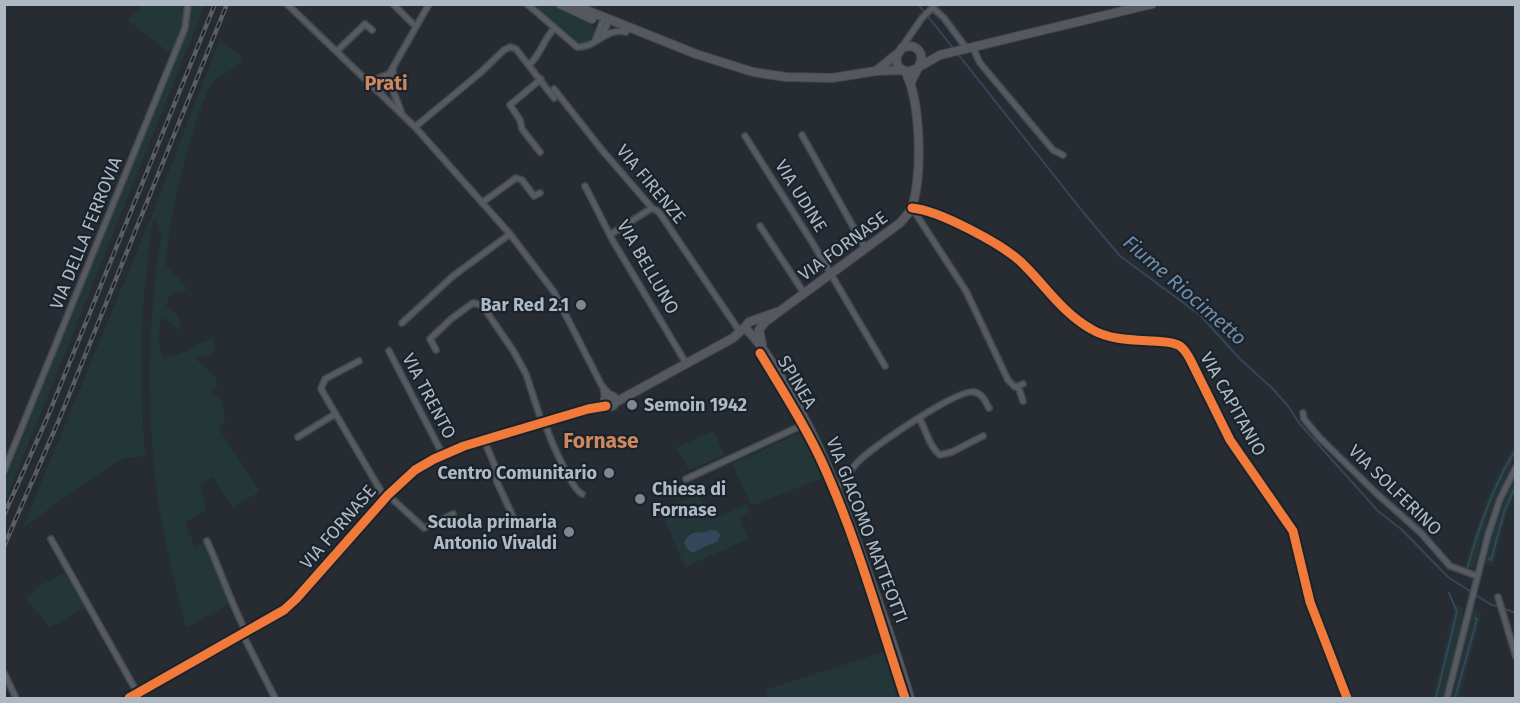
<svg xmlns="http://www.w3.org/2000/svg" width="1520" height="703" viewBox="0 0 1520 703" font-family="'Fira Sans',sans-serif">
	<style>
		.green { fill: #243738 }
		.water { fill: #34465a }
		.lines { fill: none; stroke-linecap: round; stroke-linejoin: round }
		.stream { stroke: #34465a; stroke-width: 2 }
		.street-casing { stroke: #44484d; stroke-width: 8 }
		.secondary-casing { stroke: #44484d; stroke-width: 10 }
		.street { stroke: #565a61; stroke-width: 5 }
		.secondary { stroke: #55595f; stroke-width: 8 }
		.rail-casing { stroke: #5a5f64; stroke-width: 4.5 }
		.rail { stroke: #1a232c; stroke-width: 2; stroke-dasharray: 7; stroke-linecap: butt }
		.cycleway-casing { stroke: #1a232c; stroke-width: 13 }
		.cycleway { stroke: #f17a3a; stroke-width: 9 }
		.poi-dot { fill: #7f8891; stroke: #1a232c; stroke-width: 2 }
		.labels { text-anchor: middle; stroke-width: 4.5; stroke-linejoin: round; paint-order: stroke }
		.street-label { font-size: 18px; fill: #afb9c4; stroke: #1a232c }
		.poi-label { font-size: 18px; font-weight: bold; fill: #afb9c4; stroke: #1a232c; text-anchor: end }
		.neighbourhood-label { font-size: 20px; font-weight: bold; fill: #cf875f; stroke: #1a232c }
		.water-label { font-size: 20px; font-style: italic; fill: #708ca8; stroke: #1a232c }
		.quarter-label { font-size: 21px; font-weight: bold; fill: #cf875f; stroke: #1a232c }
	</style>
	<rect width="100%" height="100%" fill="#262c32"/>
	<path class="green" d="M 142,5 L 205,5 L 5,502 L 5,481 L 175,57 L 128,20 Z
		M 533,5 L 557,5 L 586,18 L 595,29 C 593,40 585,47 574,42 C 564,37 543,13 533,5 Z
		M 219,41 L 244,58 C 238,71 220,72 212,84 C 203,98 198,116 193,132 C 180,175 170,218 165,264 L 188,289 L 170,294 L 166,306 L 179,317 L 180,331 L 168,321 L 160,318 L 159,345 L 163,357 C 181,359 194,342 213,339 L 215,348 L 210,355 L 196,359 L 215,377 L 218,386 L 211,391 L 222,402 L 225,422 L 218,427 L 260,491 L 233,508 L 213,477 L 200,485 L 206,505 L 204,511 L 185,523 L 195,548 L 205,542 L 231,603 L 186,628 C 176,588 166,548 159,508 C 146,418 147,324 161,235 L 158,224 L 154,218 C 149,234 149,252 147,268 C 139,331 141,394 145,456 L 125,458 L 113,464 L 23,527 L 154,210 Z
		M 713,431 L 725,455 L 689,470 L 676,448 Z
		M 800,433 L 806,434 L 821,464 L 817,466 L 823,478 L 753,505 L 751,504 L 732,464 Z
		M 1515,445 C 1516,463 1503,480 1496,497 C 1486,521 1480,545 1474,569 L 1465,566 C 1478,524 1490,482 1515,445 Z
		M 1515,476 L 1515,492 L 1506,517 L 1494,562 L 1492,566 L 1490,566 L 1486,562 C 1492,533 1502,504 1515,476 Z
		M 698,494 L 711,521 L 746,504 L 749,512 L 739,517 L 748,539 L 685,567 L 661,511 Z
		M 64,573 L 85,607 L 49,628 L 26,597 L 36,592 L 35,588 Z
		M 1455,605 L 1463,608 L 1462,619 L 1443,698 L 1433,698 Z
		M 1473,611 L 1482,613 L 1459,698 L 1452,698 Z
		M 889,650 L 902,680 L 907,698 L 768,698 L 765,690 Z"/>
	<path class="water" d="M 711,530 L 717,531 L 720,535 C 718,544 713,543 706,546 C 701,548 698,551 693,553 L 688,550 L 684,543 C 690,528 700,535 711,530 Z"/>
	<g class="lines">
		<path class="stream" d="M 918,4 L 954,49
			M 957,53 L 1083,212 L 1120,256 L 1200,315 L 1240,359 L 1272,388 L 1288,406 L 1299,423 L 1378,511 L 1401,529 L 1448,577 L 1490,604 L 1516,613
			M 1489,559 L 1491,560 L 1504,512 L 1516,485
			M 1467,569 C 1479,527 1493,486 1516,449
			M 1436,698 L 1457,612 L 1449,593
			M 1455,698 L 1477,619 L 1475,618"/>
		<defs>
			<path id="street" d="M 287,4 L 415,127 L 510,234 L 554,292 L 602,386 L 611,396
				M 393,4 L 415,26
				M 527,4 L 577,47 C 597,48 605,27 626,32
				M 933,8 L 944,18 L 967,49
				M 603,35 L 607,25
				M 595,41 L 602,23
				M 902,47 L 922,18 L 936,4
				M 973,48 L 980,63 L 1053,150 L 1063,155
				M 337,51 L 365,24 L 372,30
				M 529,65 C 542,53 543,39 555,28
				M 393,68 L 394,93 L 401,111
				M 364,78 L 376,79 L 386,75
				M 554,89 L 602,150 L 652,208 L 659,212 L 740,332
				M 379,92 L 429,4
				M 379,92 L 389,86 L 392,79
				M 415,127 L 480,73 L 504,50 L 510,47 L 516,49 L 554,98
				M 802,135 L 865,248
				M 745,136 L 812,242 L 885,366
				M 540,152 L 522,129 L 520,120 L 510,105 L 541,79
				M 585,186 L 613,241 L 686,363
				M 483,202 L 516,178 L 522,180 L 534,196 L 540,193
				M 912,208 C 938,210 1007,246 1025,266 C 1047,288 1063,313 1091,329 C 1109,340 1133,340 1153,341 C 1162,342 1172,341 1180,346 C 1185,350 1188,355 1191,361 L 1230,440 L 1293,531 L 1310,602 L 1347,698
				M 912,208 L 966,291 L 1008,380 L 1015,387 L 1023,384
				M 760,226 L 804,293
				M 611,234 L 652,208
				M 402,323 L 453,276 L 510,234
				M 436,350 L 430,339 L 451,319 L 473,303 L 482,305 L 514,352 L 526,374 L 542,423
				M 389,351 L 443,455
				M 359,361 L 325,379 L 321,389 L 385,498
				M 1018,386 L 1023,401
				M 603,387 L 605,399
				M 1303,413 L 1304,419 L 1320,438 L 1375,492 L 1421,533 L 1450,566 L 1477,576
				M 919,418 C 926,429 929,447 940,455 L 952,452 L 983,436
				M 545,422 C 548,435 572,490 582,494
				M 298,437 L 335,414
				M 484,440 L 497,471 L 497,482 L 516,523
				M 4,471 L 185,28 L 188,4
				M 686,479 L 807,423
				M 837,489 C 845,479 851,468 860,460 C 874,446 957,389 974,392 C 983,394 985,401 989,408
				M 388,495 L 424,528 L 453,514
				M 51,539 L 138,694
				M 207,541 C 221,572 231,603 246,632
				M 1498,597 L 1516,657
				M 243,635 L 275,698
				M 4,673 L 16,698
				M 1447,698 L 1488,535 L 1500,499 L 1516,467"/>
			<path id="secondary" d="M 560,4 L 592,19
				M 571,4 L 696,54 L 753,72 L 786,77 L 832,78 L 876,71 L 902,70
				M 919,67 L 940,55 L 1152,4
				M 877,70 L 897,54
				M 911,83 C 914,72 929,57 916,48 C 911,45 907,46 902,48 L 896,57 L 898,67 L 907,72 L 916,69
				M 777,312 L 749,322 L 746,326 L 747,330 C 764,347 775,368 788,389 C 820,442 841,498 862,556 C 879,603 896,650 910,698
				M 762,344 L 759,330 L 765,322 L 900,223 C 905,217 911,212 913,204 C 922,172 921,101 905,71
				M604.5 401a5.5 5.5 0 1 1 11 0a5.5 5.5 0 1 1-11 0Z
				M 616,402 L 733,338 L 746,326
				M 129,698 L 284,610 L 296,599 L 388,495 L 415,470 L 434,459 L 464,446 L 588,409 L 606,406"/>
		</defs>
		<use href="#street" class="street-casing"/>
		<use href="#secondary" class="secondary-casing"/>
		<use href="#street" class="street"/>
		<use href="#secondary" class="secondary"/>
		<defs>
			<path id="rail" d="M 4,515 L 48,416 L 215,4
				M 4,546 L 59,420 L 227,4"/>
		</defs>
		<use href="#rail" class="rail-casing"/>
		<use href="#rail" class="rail"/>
		<defs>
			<path id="cycleway" d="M 912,208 C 938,210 1007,246 1025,266 C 1047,288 1063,313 1091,329 C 1109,340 1133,340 1153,341 C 1162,342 1172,341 1180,346 C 1185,350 1188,355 1191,361 L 1230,440 L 1293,531 L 1310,602 L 1347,698
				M 760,353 C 781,388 804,423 821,460 C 856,536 879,619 905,698
				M 129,698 L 284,610 L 296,599 L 388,495 L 415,470 L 434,459 L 464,446 L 588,409 L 606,406"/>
		</defs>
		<use href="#cycleway" class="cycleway-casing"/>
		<use href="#cycleway" class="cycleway"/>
	</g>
	<g class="poi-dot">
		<circle cx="581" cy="305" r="6"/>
		<circle cx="632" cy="405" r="6"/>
		<circle cx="609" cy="473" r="6"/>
		<circle cx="640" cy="499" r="6"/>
		<circle cx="569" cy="532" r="6"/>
	</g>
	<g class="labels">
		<g class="street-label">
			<text transform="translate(651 184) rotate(50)" y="6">VIA FIRENZE</text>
			<text transform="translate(801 196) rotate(58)" y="6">VIA UDINE</text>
			<text transform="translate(86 233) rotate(-68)" y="6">VIA DELLA FERROVIA</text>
			<text transform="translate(843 246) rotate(-36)" y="6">VIA FORNASE</text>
			<text transform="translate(648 267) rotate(60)" y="6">VIA BELLUNO</text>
			<text transform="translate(797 382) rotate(59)" y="6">SPINEA</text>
			<text transform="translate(429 396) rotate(62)" y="6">VIA TRENTO</text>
			<text transform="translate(1233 404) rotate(61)" y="6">VIA CAPITANIO</text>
			<text transform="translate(1395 490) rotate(44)" y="6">VIA SOLFERINO</text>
			<text transform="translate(338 527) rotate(-49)" y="6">VIA FORNASE</text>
			<text transform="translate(867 530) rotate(69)" y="6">VIA GIACOMO MATTEOTTI</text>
		</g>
		<g class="poi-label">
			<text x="569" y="311">Bar Red 2.1</text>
			<text x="644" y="411" text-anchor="start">Semoin 1942</text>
			<text x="597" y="479">Centro Comunitario</text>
			<text x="652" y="495" text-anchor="start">Chiesa di<tspan x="652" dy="21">Fornase</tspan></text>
			<text x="557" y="528">Scuola primaria<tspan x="557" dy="21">Antonio Vivaldi</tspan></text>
		</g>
		<g class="neighbourhood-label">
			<text x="386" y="90">Prati</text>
		</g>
		<g class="water-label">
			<text transform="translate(1185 290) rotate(41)" y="7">Fiume Riocimetto</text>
		</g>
		<g class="quarter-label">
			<text x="601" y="448">Fornase</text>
		</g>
	</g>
	<rect width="1520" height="703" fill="none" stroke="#afb9c4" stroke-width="12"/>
</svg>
